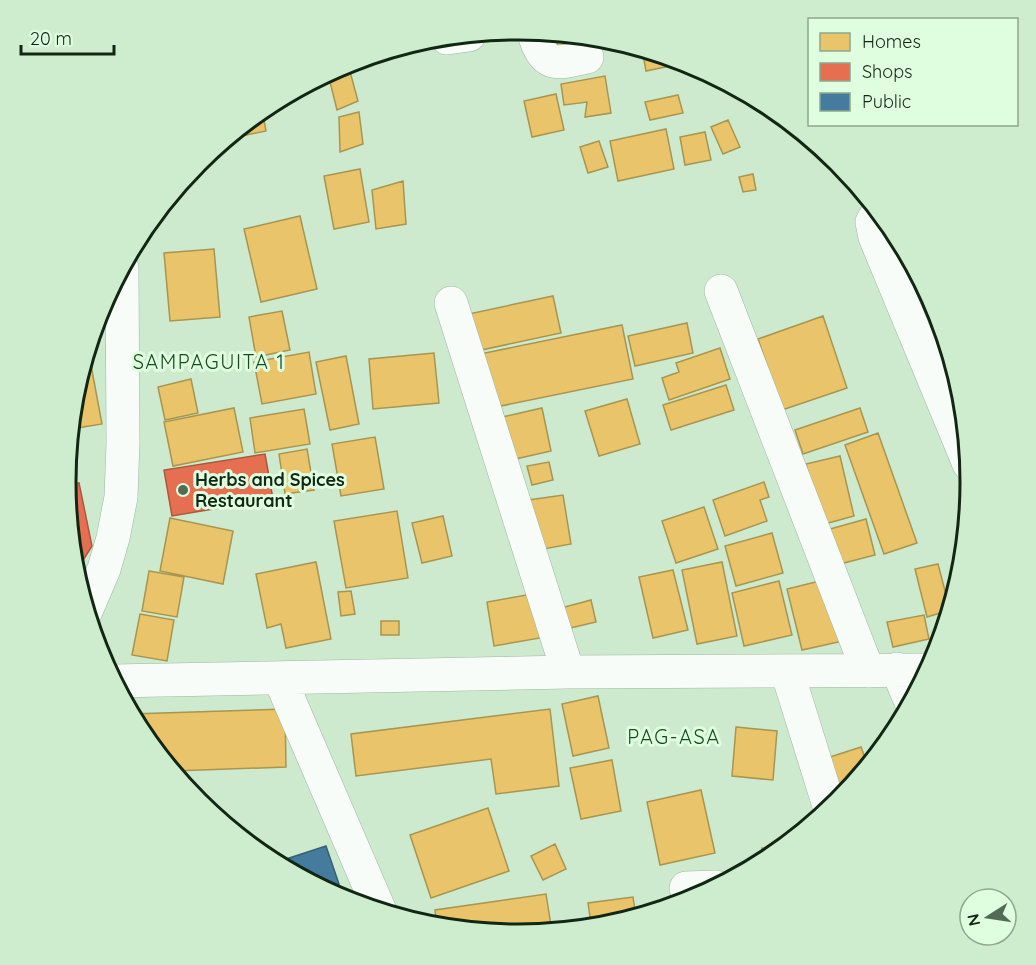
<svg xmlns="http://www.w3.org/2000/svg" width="1036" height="965" viewBox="0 0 1036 965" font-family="Quicksand,sans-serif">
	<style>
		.homes { fill: #e9c46a; stroke: #a89550; stroke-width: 1.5 }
		.shops { fill: #e76f51; stroke: #a7593f; stroke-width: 1.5 }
		.public { fill: #457b9d; stroke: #366274; stroke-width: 1.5 }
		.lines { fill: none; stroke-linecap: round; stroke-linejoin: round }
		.minor-casing { stroke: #9fb6a0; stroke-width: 34 }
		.major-casing { stroke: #9fb6a0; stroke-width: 34 }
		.minor { stroke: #f8fcf8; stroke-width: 33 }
		.major { stroke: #f8fcf8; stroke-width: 33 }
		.poi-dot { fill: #536b55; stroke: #defedf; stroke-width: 2 }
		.labels { text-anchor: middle; stroke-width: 6; stroke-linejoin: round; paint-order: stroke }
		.poi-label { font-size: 18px; font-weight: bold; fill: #122614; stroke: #defedf; text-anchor: start }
		.neighbourhood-label { font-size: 20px; letter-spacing: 1.5px; fill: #184a1f; stroke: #defedf }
		.rim { fill: none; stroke: #122614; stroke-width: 3 }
	</style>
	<rect width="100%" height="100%" fill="#cdeace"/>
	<path class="homes" d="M 556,34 L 603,38 L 605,46 L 559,54 Z
		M 642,49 L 679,61 L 680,64 L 646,71 Z
		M 348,64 L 358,101 L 337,110 L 328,74 Z
		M 605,76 L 611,113 L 585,117 L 587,102 L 564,105 L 561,84 Z
		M 556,94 L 564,130 L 532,137 L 524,101 Z
		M 678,95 L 683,113 L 650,120 L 645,102 Z
		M 262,110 L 266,131 L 227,139 Z
		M 359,112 L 363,144 L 340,152 L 339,117 Z
		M 728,120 L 740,147 L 723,154 L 711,127 Z
		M 666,129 L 674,169 L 618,181 L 610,141 Z
		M 705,132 L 711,160 L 685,165 L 680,137 Z
		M 599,141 L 608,167 L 588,173 L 580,147 Z
		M 360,169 L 369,222 L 334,229 L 324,176 Z
		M 753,174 L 756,190 L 743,192 L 739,177 Z
		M 403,181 L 406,224 L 376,229 L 372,190 Z
		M 300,216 L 317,289 L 261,302 L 244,229 Z
		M 214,249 L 220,317 L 170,321 L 164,253 Z
		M 553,296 L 561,333 L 472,352 L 464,315 Z
		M 282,311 L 290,350 L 256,357 L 249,317 Z
		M 823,316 L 847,388 L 782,410 L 758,339 Z
		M 687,323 L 693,353 L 635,366 L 628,336 Z
		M 622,325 L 633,379 L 491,408 L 480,354 Z
		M 720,348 L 730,379 L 669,400 L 662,378 L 679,372 L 676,363 Z
		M 88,349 L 102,424 L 71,429 L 74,394 Z
		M 309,352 L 316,394 L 262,404 L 254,362 Z
		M 434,353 L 439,403 L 373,409 L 369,359 Z
		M 346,356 L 359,424 L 330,430 L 316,362 Z
		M 957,378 L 962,395 L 963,402 L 953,380 Z
		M 191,379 L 198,413 L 165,420 L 158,387 Z
		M 726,385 L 734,410 L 671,430 L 663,405 Z
		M 627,399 L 640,444 L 599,456 L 585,411 Z
		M 234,408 L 243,452 L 173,466 L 164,422 Z
		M 542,408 L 551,451 L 511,460 L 502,417 Z
		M 860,408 L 868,432 L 803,454 L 795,430 Z
		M 304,409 L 310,444 L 255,453 L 250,418 Z
		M 878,433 L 917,543 L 884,554 L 845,445 Z
		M 375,437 L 384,489 L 341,496 L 332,444 Z
		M 307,449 L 314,490 L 285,494 L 279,454 Z
		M 840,456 L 854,516 L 821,525 L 806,464 Z
		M 549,462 L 553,480 L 532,485 L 527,466 Z
		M 764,482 L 769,497 L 760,500 L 767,521 L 725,536 L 713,500 Z
		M 563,495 L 571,544 L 538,550 L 529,500 Z
		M 704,507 L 718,549 L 676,563 L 662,521 Z
		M 397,511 L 408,578 L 346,588 L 334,521 Z
		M 443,516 L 452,556 L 422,563 L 412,523 Z
		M 170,518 L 233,531 L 223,584 L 160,571 Z
		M 866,519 L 875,555 L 840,564 L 830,529 Z
		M 772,533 L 783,573 L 736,586 L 725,546 Z
		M 316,562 L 331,639 L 286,648 L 281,624 L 267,628 L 256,574 Z
		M 722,562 L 737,636 L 697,644 L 682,570 Z
		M 938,564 L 950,610 L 927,617 L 915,569 Z
		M 673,570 L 688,630 L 653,638 L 639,577 Z
		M 149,571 L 184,577 L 177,617 L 142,611 Z
		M 828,579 L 843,641 L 802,650 L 787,589 Z
		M 779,581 L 792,635 L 744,646 L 732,593 Z
		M 351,591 L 355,614 L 341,616 L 338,592 Z
		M 532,594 L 540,638 L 494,646 L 487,602 Z
		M 591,600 L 596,622 L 566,629 L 561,608 Z
		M 140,614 L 174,620 L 167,661 L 132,655 Z
		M 924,615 L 929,639 L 893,647 L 887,622 Z
		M 381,621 L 399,621 L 399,635 L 381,635 Z
		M 598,696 L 609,748 L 573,756 L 562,704 Z
		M 285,709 L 286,767 L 173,771 L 142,734 L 131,714 Z
		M 550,709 L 559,786 L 496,794 L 491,759 L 356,776 L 351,734 Z
		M 736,727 L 777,731 L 773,780 L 732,776 Z
		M 861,747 L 868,766 L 841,798 L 827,758 Z
		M 612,760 L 621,811 L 581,819 L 570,768 Z
		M 701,790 L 715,853 L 660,865 L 647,802 Z
		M 488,808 L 509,871 L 431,898 L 410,835 Z
		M 555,844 L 566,869 L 543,880 L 531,856 Z
		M 762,848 L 780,850 L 761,863 Z
		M 546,894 L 552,932 L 518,935 L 437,927 L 435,910 Z
		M 633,897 L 636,917 L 591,924 L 588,903 Z"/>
	<path class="shops" d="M 265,454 L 273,499 L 172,516 L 164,470 Z
		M 79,483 L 92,546 L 75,573 L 66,486 Z"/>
	<path class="public" d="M 326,846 L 339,884 L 324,889 L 274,863 Z"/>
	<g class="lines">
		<defs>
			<path id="minor" d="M 533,31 C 544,67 553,65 587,57
				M 447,38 L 469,35
				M 878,212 L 872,222 L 875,237 L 969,464
				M 721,291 L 868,671
				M 451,303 L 568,672
				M 897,669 L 911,702
				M 787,671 L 830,809
				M 280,679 L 380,911
				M 113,681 L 568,672 L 929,670
				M 686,888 L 716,887"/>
			<path id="major" d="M 86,611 L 104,569 L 113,538 L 121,497 L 123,443 L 122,268"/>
		</defs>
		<use href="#minor" class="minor-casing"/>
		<use href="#major" class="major-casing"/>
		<use href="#minor" class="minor"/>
		<use href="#major" class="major"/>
	</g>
	<circle class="poi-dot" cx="183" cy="490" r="6"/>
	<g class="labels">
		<g class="poi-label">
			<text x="195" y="486">Herbs and Spices<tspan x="195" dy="21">Restaurant</tspan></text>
		</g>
		<g class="neighbourhood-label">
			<text x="209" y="369">SAMPAGUITA 1</text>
			<text x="674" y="744">PAG-ASA</text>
		</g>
	</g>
	<path d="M0 0H1036V965H0ZM76 482a442 442 0 1 1 884 0a442 442 0 1 1-884 0Z" fill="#ceedcf" fill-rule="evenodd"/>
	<path class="rim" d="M76 482a442 442 0 1 1 884 0a442 442 0 1 1-884 0Z"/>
	<rect x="808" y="18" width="210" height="108" fill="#defedf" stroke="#8ca88e" stroke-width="1.5"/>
	<rect x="820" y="33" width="30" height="18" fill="#e9c46a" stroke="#8ca88e" stroke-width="1.5"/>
	<text x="862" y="48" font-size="18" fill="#122614">Homes</text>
	<rect x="820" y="63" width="30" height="18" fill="#e76f51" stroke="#8ca88e" stroke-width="1.5"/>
	<text x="862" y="78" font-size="18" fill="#122614">Shops</text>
	<rect x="820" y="93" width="30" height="18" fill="#457b9d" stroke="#8ca88e" stroke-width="1.5"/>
	<text x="862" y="108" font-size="18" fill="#122614">Public</text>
	<g transform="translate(988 917) rotate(258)"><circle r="28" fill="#defedf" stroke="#8ca88e" stroke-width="1.5"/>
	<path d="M0-4.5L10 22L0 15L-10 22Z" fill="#536b55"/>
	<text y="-9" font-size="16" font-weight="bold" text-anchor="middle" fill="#122614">N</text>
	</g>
	<path d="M21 45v9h93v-9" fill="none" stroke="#122614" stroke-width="3"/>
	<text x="30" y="45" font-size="18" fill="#122614" stroke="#defedf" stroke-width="4.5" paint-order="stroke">20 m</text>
</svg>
